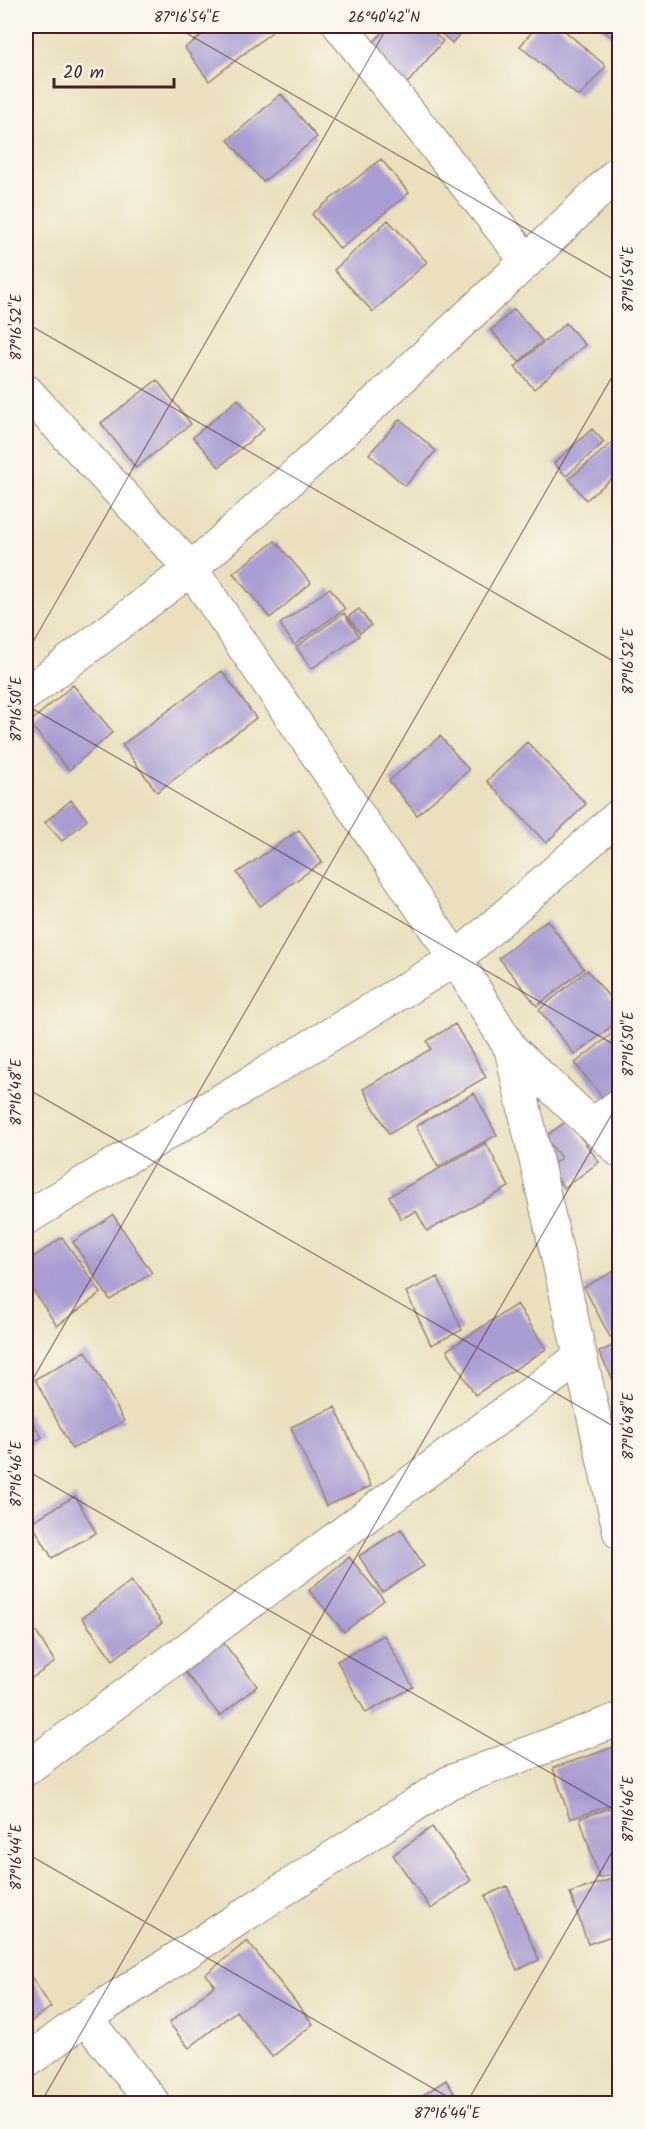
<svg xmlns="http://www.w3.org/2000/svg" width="645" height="2129" viewBox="0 0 645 2129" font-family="Kalam,sans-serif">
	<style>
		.building { fill: #a89cd2 }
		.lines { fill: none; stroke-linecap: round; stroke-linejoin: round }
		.street-casing { stroke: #9a8074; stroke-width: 35 }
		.street { stroke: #fff; stroke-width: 33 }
		.ticks { fill: none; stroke: #4a1f2b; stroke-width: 1.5; stroke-opacity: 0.45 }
		.neatline { fill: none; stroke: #4a1f2b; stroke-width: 2 }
		.ticks-label { font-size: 15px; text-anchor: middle; fill: #4a1f2b }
	</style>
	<rect width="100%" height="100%" fill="#fbf7ec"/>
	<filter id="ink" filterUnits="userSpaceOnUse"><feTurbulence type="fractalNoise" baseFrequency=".0167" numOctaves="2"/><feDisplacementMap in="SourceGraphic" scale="12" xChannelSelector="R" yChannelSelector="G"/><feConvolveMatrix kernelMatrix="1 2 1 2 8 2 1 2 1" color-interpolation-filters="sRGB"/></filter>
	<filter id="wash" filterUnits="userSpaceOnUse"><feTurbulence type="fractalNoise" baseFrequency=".008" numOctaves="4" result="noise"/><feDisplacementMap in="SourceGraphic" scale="24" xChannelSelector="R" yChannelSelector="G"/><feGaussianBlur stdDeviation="1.35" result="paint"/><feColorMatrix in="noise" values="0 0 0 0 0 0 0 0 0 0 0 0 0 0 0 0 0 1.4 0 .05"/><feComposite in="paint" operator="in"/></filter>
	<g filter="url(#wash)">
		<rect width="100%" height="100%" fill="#eae0bd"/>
		<g id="blocks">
			<path class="building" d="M 214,26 L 267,26 L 272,32 L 209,81 L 185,48 Z
				M 388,26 L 425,26 L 443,41 L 405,86 L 365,52 Z
				M 433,26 L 467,26 L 452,43 Z
				M 537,26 L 559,26 L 606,66 L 579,97 L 520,46 Z
				M 598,26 L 620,26 L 620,44 Z
				M 281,94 L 317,137 L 263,182 L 228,140 Z
				M 381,159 L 409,193 L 340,249 L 312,214 Z
				M 388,220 L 427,262 L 373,312 L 334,270 Z
				M 514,309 L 542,341 L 519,362 L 491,330 Z
				M 566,323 L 585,345 L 534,389 L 515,367 Z
				M 157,380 L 191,424 L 136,468 L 101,423 Z
				M 238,399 L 264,429 L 219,467 L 193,437 Z
				M 400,419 L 436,451 L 405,486 L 369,454 Z
				M 592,429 L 604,442 L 566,476 L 554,463 Z
				M 618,438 L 620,472 L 586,500 L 569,479 Z
				M 275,541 L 311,583 L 270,618 L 233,573 Z
				M 330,588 L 345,609 L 294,645 L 280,624 Z
				M 359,609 L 371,625 L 360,633 L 348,617 Z
				M 344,613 L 359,636 L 311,669 L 296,647 Z
				M 222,671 L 256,718 L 157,792 L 122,745 Z
				M 73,685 L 113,732 L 69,770 L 29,723 Z
				M 440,736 L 469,770 L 417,815 L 389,781 Z
				M 527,742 L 586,804 L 546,843 L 487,781 Z
				M 71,800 L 87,820 L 62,841 L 45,822 Z
				M 299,830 L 322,862 L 260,906 L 237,873 Z
				M 547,920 L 584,969 L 537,1006 L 499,958 Z
				M 587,970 L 620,1010 L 620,1019 L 575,1055 L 539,1010 Z
				M 455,1024 L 486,1077 L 389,1134 L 363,1089 L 431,1049 L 427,1041 Z
				M 618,1029 L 620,1031 L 620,1089 L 605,1101 L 575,1063 Z
				M 474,1093 L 497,1135 L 438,1167 L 416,1126 Z
				M 568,1120 L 599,1162 L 564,1188 L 549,1167 L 561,1158 L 545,1137 Z
				M 486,1143 L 509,1187 L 427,1231 L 416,1211 L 401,1219 L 389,1196 Z
				M 113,1215 L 152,1273 L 110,1300 L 73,1242 Z
				M 62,1237 L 101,1293 L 57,1326 L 26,1280 L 26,1263 Z
				M 620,1268 L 620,1331 L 610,1337 L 584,1287 Z
				M 438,1277 L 462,1330 L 431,1345 L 406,1292 Z
				M 517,1304 L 546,1349 L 475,1395 L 447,1350 Z
				M 620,1342 L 620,1394 L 599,1352 Z
				M 86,1351 L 124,1421 L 72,1449 L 35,1379 Z
				M 335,1407 L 371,1486 L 326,1506 L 291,1427 Z
				M 620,1410 L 620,1452 L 617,1453 L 599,1422 Z
				M 26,1412 L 42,1437 L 26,1448 Z
				M 75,1496 L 96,1533 L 52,1558 L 31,1522 Z
				M 401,1529 L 424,1566 L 382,1592 L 359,1556 Z
				M 349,1557 L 384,1600 L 344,1632 L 309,1590 Z
				M 131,1581 L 162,1623 L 113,1660 L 82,1618 Z
				M 26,1616 L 55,1662 L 26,1682 Z
				M 384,1635 L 413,1687 L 366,1713 L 337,1661 Z
				M 219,1637 L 257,1686 L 220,1716 L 181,1667 Z
				M 620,1745 L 620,1802 L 570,1819 L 553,1768 Z
				M 620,1805 L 620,1872 L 599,1878 L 580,1818 Z
				M 432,1827 L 471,1880 L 431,1909 L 393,1855 Z
				M 620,1876 L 620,1933 L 588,1944 L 570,1893 Z
				M 507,1886 L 539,1960 L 517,1970 L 485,1896 Z
				M 247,1941 L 313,2024 L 272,2057 L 236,2011 L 189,2048 L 169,2023 L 215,1985 L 206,1974 Z
				M 26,1969 L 51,2007 L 26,2025 Z
				M 446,2080 L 461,2104 L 409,2104 Z"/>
		</g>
	</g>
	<g filter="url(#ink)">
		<use href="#blocks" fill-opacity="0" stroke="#9a8074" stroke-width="1.5"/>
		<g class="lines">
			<defs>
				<path id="street" d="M 340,26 L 527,261
					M 26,391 L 191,569 L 456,959 L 511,1049 L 620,1533
					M 26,694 L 191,569 L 354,422 L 527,261 L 620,171
					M 511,1049 L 620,1151
					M 592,1125 L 620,1105
					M 26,1218 L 456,959 L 620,815
					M 26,1769 L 580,1357
					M 26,2062 L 85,2018
					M 154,2104 L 85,2018 L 450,1782 L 620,1719"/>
			</defs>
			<use href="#street" class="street-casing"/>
			<use href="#street" class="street"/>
		</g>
	</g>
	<path class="ticks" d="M 174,26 L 620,283M 26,323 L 620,665M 26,654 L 388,26M 26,705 L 620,1048M 26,1088 L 620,1430M 26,1391 L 620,363M 26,1470 L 620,1813M 26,1853 L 460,2104M 40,2104 L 620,1100M 466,2104 L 620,1838"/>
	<rect width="645" height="2129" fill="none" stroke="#fbf7ec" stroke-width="66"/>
	<path d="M54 78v9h120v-9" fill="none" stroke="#4a1f2b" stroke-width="3"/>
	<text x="63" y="78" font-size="18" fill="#4a1f2b" stroke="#fbf7ec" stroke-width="4.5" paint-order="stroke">20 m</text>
	<rect x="33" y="33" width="579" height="2063" class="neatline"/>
	<g class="ticks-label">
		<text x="187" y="22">87°16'54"E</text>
		<text x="384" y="22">26°40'42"N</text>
		<text transform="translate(628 279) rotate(-90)" y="5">87°16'54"E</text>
		<text transform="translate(16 327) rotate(-90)" y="5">87°16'52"E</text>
		<text transform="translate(628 661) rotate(-90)" y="5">87°16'52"E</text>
		<text transform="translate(16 709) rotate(-90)" y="5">87°16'50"E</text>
		<text transform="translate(628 1044) rotate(-90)" y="5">87°16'50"E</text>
		<text transform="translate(16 1092) rotate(-90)" y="5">87°16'48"E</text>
		<text transform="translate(628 1426) rotate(-90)" y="5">87°16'48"E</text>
		<text transform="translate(16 1474) rotate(-90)" y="5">87°16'46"E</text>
		<text transform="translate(628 1809) rotate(-90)" y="5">87°16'46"E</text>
		<text transform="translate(16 1857) rotate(-90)" y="5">87°16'44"E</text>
		<text x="447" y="2118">87°16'44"E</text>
	</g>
</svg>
